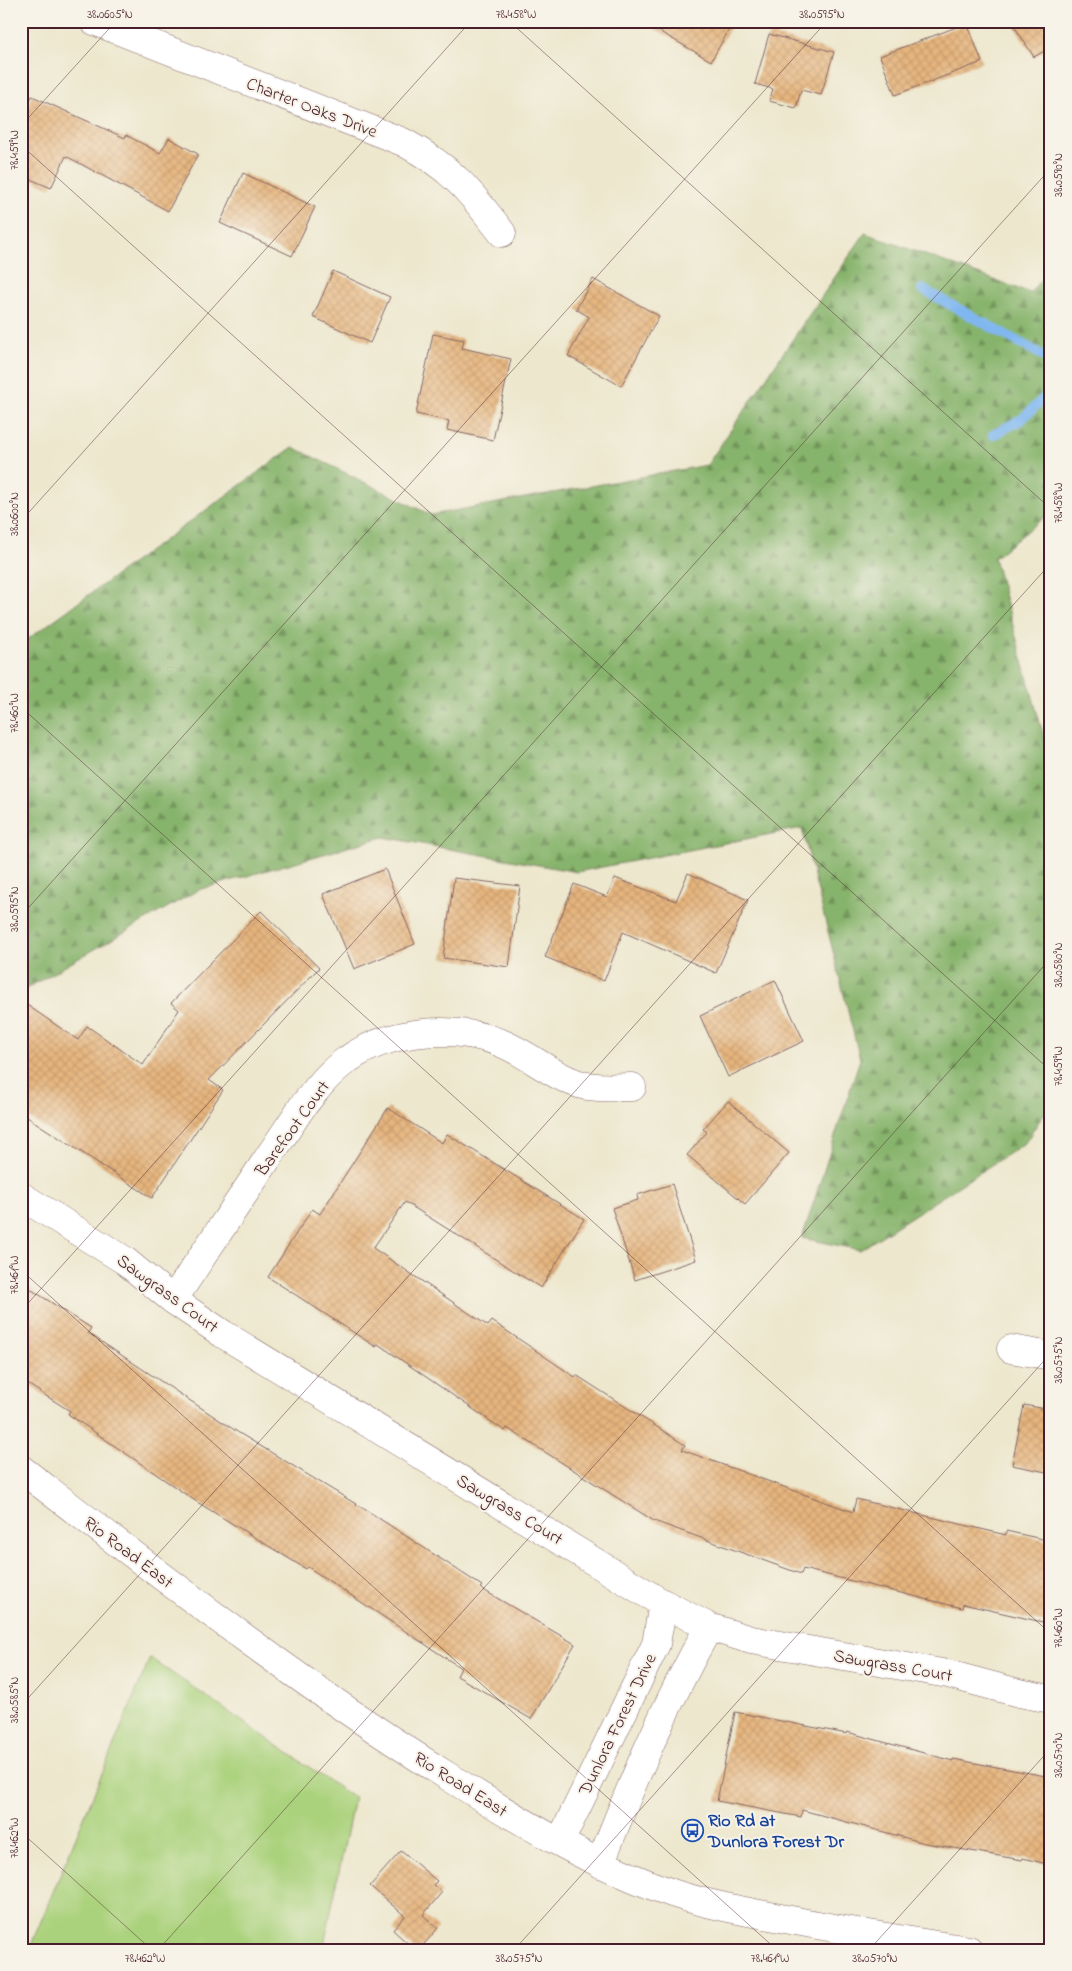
<svg xmlns="http://www.w3.org/2000/svg" width="1072" height="1971" viewBox="0 0 1072 1971" font-family="'Indie Flower',sans-serif">
	<style>
		.green { fill: #aad27c; stroke: #7a7854 }
		.forest { fill: url(#forest-firs); stroke: #686a4c }
		.water { fill: url(#water-rules); stroke: #656b8e }
		.lines { fill: none; stroke-linecap: round; stroke-linejoin: round }
		.stream { stroke: #80b7f0; stroke-width: 10 }
		.building { fill: url(#building-cross-hatch) }
		.minor-casing { stroke: #836564; stroke-width: 29 }
		.tertiary-casing { stroke: #836564; stroke-width: 29 }
		.minor { stroke: #fff; stroke-width: 28 }
		.tertiary { stroke: #fff; stroke-width: 28 }
		.ticks { fill: none; stroke: #4a1f2b; stroke-width: 1; stroke-opacity: 0.45 }
		.labels { text-anchor: middle; stroke-width: 4; stroke-linejoin: round; paint-order: stroke }
		.street-label { font-size: 18px; fill: #4a1f2b; stroke: #f7f3e8 }
		.transit-label { font-size: 18px; font-weight: bold; fill: #164399; stroke: #f7f3e8; text-anchor: start }
		.neatline { fill: none; stroke: #4a1f2b; stroke-width: 2 }
		.ticks-label { font-size: 12px; text-anchor: middle; fill: #4a1f2b }
	</style>
	<defs>
		<pattern id="forest-firs" width="22" height="20" patternUnits="userSpaceOnUse" patternTransform="scale(1.25)"><rect width="22" height="20" fill="#87b46c"/><path d="M5 1l3.5 6h-7zM16 11l3.5 6h-7z" fill="#709259"/></pattern>
		<pattern id="water-rules" width="6" height="5" patternUnits="userSpaceOnUse" patternTransform="scale(1.25)"><rect width="6" height="5" fill="#80b7f0"/><path d="M0 2.5h6" fill="none" stroke="#6b94c3"/></pattern>
		<pattern id="building-cross-hatch" width="8" height="8" patternUnits="userSpaceOnUse" patternTransform="scale(1.25)"><rect width="8" height="8" fill="#e6b57e"/><path d="M0 0l8 8M0 8l8-8" fill="none" stroke="#c79b6d"/></pattern>
	</defs>
	<rect width="100%" height="100%" fill="#f7f3e8"/>
	<filter id="ink" filterUnits="userSpaceOnUse"><feTurbulence type="fractalNoise" baseFrequency=".02" numOctaves="2"/><feDisplacementMap in="SourceGraphic" scale="10" xChannelSelector="R" yChannelSelector="G"/><feConvolveMatrix kernelMatrix="1 2 1 2 8 2 1 2 1" color-interpolation-filters="sRGB"/></filter>
	<filter id="wash" filterUnits="userSpaceOnUse"><feTurbulence type="fractalNoise" baseFrequency=".0096" numOctaves="4" result="noise"/><feDisplacementMap in="SourceGraphic" scale="20" xChannelSelector="R" yChannelSelector="G"/><feGaussianBlur stdDeviation="1.12" result="paint"/><feColorMatrix in="noise" values="0 0 0 0 0 0 0 0 0 0 0 0 0 0 0 0 0 1.4 0 .05"/><feComposite in="paint" operator="in"/></filter>
	<g filter="url(#wash)">
		<rect width="100%" height="100%" fill="#ede7cd"/>
		<path class="green" d="M 150,1658 L 354,1798 L 323,1950 L 29,1950 Z"/>
		<path class="forest" d="M 865,233 L 1030,293 L 1051,267 L 1051,512 L 994,558 L 1051,762 L 1051,1103 L 1025,1143 L 860,1250 L 802,1238 L 860,1059 L 802,828 L 577,872 L 383,837 L 198,890 L 27,988 L 21,997 L 21,644 L 293,447 L 431,515 L 707,465 Z"/>
		<path class="water" d="M 1051,554 L 1051,625 C 1044,601 1037,576 1051,554 Z"/>
		<g class="lines">
			<path class="stream" d="M 922,289 L 1051,360
				M 993,435 L 1022,419 L 1051,391"/>
		</g>
		<g id="blocks">
			<path class="building" d="M 641,21 L 734,21 L 711,61 Z
				M 1011,21 L 1051,21 L 1051,47 L 1034,57 Z
				M 967,23 L 982,62 L 895,95 L 880,56 Z
				M 769,34 L 834,52 L 821,95 L 801,90 L 796,108 L 769,101 L 773,89 L 755,84 Z
				M 32,96 L 125,138 L 126,135 L 160,153 L 169,138 L 198,154 L 168,211 L 66,156 L 51,188 L 21,175 L 21,120 Z
				M 243,173 L 315,207 L 292,256 L 220,223 Z
				M 333,271 L 390,297 L 370,343 L 313,317 Z
				M 593,279 L 659,316 L 621,386 L 568,356 L 589,317 L 576,309 Z
				M 433,334 L 464,340 L 462,348 L 511,359 L 493,440 L 447,430 L 449,421 L 416,414 Z
				M 385,869 L 415,944 L 354,969 L 323,894 Z
				M 688,873 L 748,900 L 716,973 L 623,932 L 604,981 L 545,957 L 574,884 L 607,897 L 615,878 L 676,901 Z
				M 454,878 L 520,886 L 509,967 L 443,958 Z
				M 261,911 L 319,968 L 209,1080 L 223,1090 L 152,1198 L 21,1113 L 21,1001 L 78,1040 L 87,1026 L 143,1065 L 179,1010 L 171,1003 Z
				M 775,980 L 804,1041 L 728,1077 L 700,1016 Z
				M 728,1101 L 789,1153 L 745,1204 L 687,1155 L 707,1132 L 703,1129 Z
				M 388,1108 L 442,1143 L 447,1134 L 584,1219 L 541,1288 L 405,1202 L 373,1248 L 488,1326 L 492,1321 L 575,1377 L 576,1375 L 685,1445 L 682,1450 L 853,1512 L 856,1499 L 1006,1535 L 1006,1531 L 1051,1541 L 1051,1624 L 963,1604 L 962,1608 L 803,1569 L 801,1574 L 654,1521 L 507,1428 L 505,1431 L 378,1344 L 376,1347 L 268,1277 L 312,1209 L 320,1214 Z
				M 672,1184 L 696,1260 L 635,1280 L 612,1208 L 638,1200 L 637,1195 Z
				M 21,1283 L 91,1328 L 88,1333 L 239,1433 L 374,1515 L 482,1586 L 480,1588 L 575,1644 L 531,1719 L 457,1676 L 461,1668 L 308,1567 L 306,1569 L 197,1502 L 68,1414 L 70,1411 L 21,1380 Z
				M 1024,1405 L 1051,1410 L 1051,1473 L 1012,1465 Z
				M 735,1712 L 847,1734 L 847,1732 L 953,1761 L 953,1759 L 1051,1777 L 1051,1865 L 1023,1858 L 1022,1860 L 925,1843 L 802,1810 L 801,1817 L 717,1801 Z
				M 401,1851 L 437,1881 L 433,1885 L 442,1892 L 423,1915 L 438,1928 L 419,1950 L 415,1950 L 393,1930 L 405,1916 L 370,1886 Z"/>
		</g>
	</g>
	<g filter="url(#ink)">
		<use href="#blocks" fill-opacity="0" stroke="#836564" stroke-width="1"/>
		<g class="lines">
			<defs>
				<path id="minor" d="M 94,21 L 403,142 C 452,168 469,190 502,233
					M 21,1196 L 124,1260 L 173,1300 L 223,1334 L 657,1600 L 709,1627 L 751,1640 L 948,1674 L 1019,1693 L 1051,1699
					M 173,1300 L 302,1107 C 316,1090 329,1072 347,1060 C 388,1030 454,1024 501,1043 C 529,1054 553,1077 582,1085 C 598,1089 615,1087 632,1087
					M 1011,1349 L 1051,1356
					M 560,1842 L 656,1644 L 663,1603
					M 600,1864 C 632,1783 666,1702 709,1627"/>
				<path id="tertiary" d="M 21,1469 C 161,1576 300,1684 449,1777 C 521,1822 594,1866 675,1894 C 706,1904 738,1910 770,1916 C 836,1929 902,1940 969,1950"/>
			</defs>
			<use href="#minor" class="minor-casing"/>
			<use href="#tertiary" class="tertiary-casing"/>
			<use href="#minor" class="minor"/>
			<use href="#tertiary" class="tertiary"/>
		</g>
	</g>
	<path class="ticks" d="M 509,21 L 1051,509M 21,126 L 116,21M 21,145 L 1051,1071M 21,521 L 471,21M 21,707 L 1051,1634M 21,916 L 827,21M 21,1270 L 777,1950M 21,1311 L 1051,168M 21,1706 L 1051,563M 21,1832 L 152,1950M 158,1950 L 1051,958M 514,1950 L 1051,1353M 869,1950 L 1051,1748"/>
	<defs>
		<symbol id="bus-ring" viewBox="-11 -11 22 22"><circle r="9.5" fill="#f7f3e8" stroke="#1a4fb4" stroke-width="1.5"/><path d="M-5-6H5V4H4V6H2V4H-2V6H-4V4H-5ZM-3.5-4V0h7V-4ZM-3.5 1.2v1.5H-2V1.2ZM2 1.2v1.5H3.5V1.2Z" fill="#1a4fb4"/></symbol>
	</defs>
	<g fill-rule="evenodd">
		<use href="#bus-ring" x="680" y="1818" width="25" height="25"/>
	</g>
	<g class="labels">
		<g class="street-label">
			<text transform="translate(312 107) rotate(21)" y="6">Charter Oaks Drive</text>
			<text transform="translate(292 1128) rotate(-54)" y="6">Barefoot Court</text>
			<text transform="translate(168 1293) rotate(36)" y="6">Sawgrass Court</text>
			<text transform="translate(510 1509) rotate(31)" y="6">Sawgrass Court</text>
			<text transform="translate(129 1552) rotate(37)" y="6">Rio Road East</text>
			<text transform="translate(893 1665) rotate(10)" y="6">Sawgrass Court</text>
			<text transform="translate(617 1724) rotate(-64)" y="6">Dunlora Forest Drive</text>
			<text transform="translate(461 1784) rotate(32)" y="6">Rio Road East</text>
		</g>
		<g class="transit-label">
			<text x="708" y="1826">Rio Rd at<tspan x="708" dy="21">Dunlora Forest Dr</tspan></text>
		</g>
	</g>
	<rect width="1072" height="1971" fill="none" stroke="#f7f3e8" stroke-width="55"/>
	<rect x="28" y="28" width="1016" height="1916" class="neatline"/>
	<g class="ticks-label">
		<text x="110" y="18">38.0605°N</text>
		<text x="516" y="18">78.458°W</text>
		<text x="822" y="18">38.0595°N</text>
		<text transform="translate(14 150) rotate(-90)" y="4">78.459°W</text>
		<text transform="translate(1058 175) rotate(-90)" y="4">38.0590°N</text>
		<text transform="translate(1058 503) rotate(-90)" y="4">78.458°W</text>
		<text transform="translate(14 514) rotate(-90)" y="4">38.0600°N</text>
		<text transform="translate(14 713) rotate(-90)" y="4">78.460°W</text>
		<text transform="translate(14 909) rotate(-90)" y="4">38.0595°N</text>
		<text transform="translate(1058 965) rotate(-90)" y="4">38.0580°N</text>
		<text transform="translate(1058 1066) rotate(-90)" y="4">78.459°W</text>
		<text transform="translate(14 1275) rotate(-90)" y="4">78.461°W</text>
		<text transform="translate(1058 1360) rotate(-90)" y="4">38.0575°N</text>
		<text transform="translate(1058 1628) rotate(-90)" y="4">78.460°W</text>
		<text transform="translate(14 1700) rotate(-90)" y="4">38.0585°N</text>
		<text transform="translate(1058 1755) rotate(-90)" y="4">38.0570°N</text>
		<text transform="translate(14 1838) rotate(-90)" y="4">78.462°W</text>
		<text x="145" y="1962">78.462°W</text>
		<text x="519" y="1962">38.0575°N</text>
		<text x="770" y="1962">78.461°W</text>
		<text x="875" y="1962">38.0570°N</text>
	</g>
</svg>
